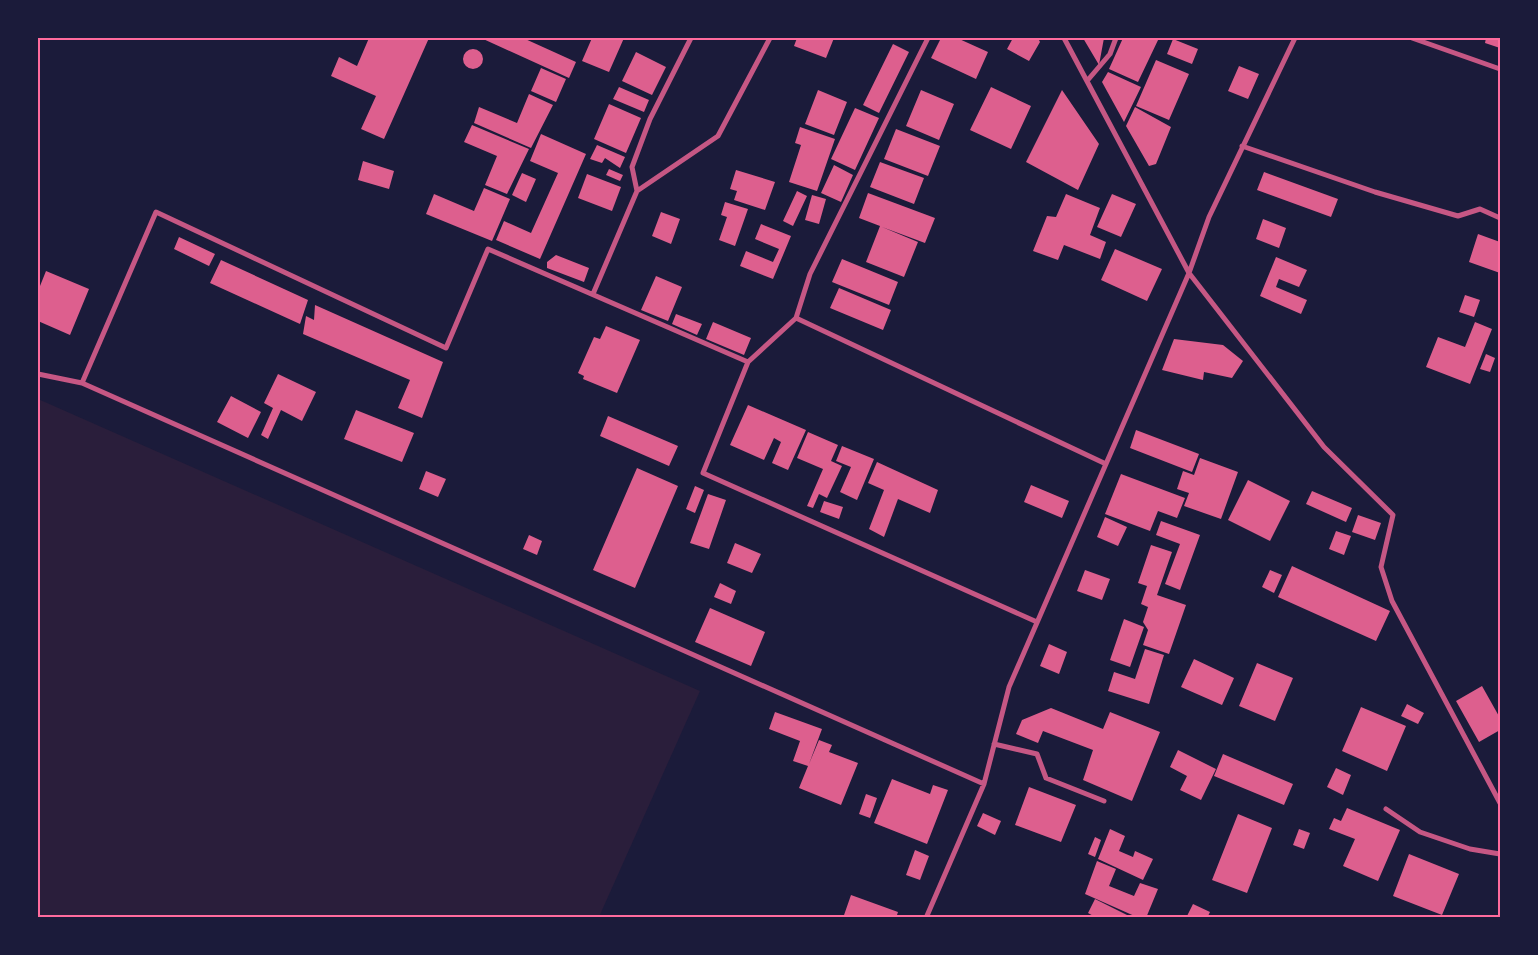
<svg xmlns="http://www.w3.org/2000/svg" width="1538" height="955" viewBox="0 0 1538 955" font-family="Rubik,sans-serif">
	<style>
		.green { fill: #2a1e3b }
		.building { fill: #dd5f8e }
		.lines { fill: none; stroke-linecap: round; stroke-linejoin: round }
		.minor { stroke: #c65784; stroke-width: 5 }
		.neatline { fill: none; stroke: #ff6b9d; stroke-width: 2 }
	</style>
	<rect width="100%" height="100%" fill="#1b1b3a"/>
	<path class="green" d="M 38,399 L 700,691 L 599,917 L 38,917 Z"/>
	<path class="building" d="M 369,38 L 429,38 L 384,139 L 361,129 L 376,96 L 331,76 L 339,57 L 357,66 Z
		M 481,38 L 523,38 L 576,62 L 569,78 Z
		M 592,38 L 624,38 L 609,72 L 582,61 Z
		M 797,38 L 834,38 L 826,58 L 794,46 Z
		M 941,38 L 957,38 L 988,52 L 976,79 L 931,58 Z
		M 1013,38 L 1038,38 L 1040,42 L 1029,61 L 1007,49 Z
		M 1083,38 L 1104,38 L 1099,65 Z
		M 1123,38 L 1159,38 L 1138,82 L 1109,69 Z
		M 1486,38 L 1500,38 L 1500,48 L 1485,43 Z
		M 1173,39 L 1198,49 L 1192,64 L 1167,54 Z
		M 893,44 L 909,52 L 879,113 L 863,105 Z
		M463 59a10 10 0 1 1 20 0a10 10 0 1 1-20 0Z
		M 636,52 L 666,67 L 652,95 L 622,81 Z
		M 1156,60 L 1189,74 L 1169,120 L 1136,106 Z
		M 1239,66 L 1259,74 L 1248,99 L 1228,91 Z
		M 541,68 L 566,79 L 556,102 L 531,91 Z
		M 1108,72 L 1141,87 L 1124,122 L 1102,82 Z
		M 619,87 L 649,100 L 644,112 L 613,99 Z
		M 991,87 L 1031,106 L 1011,149 L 970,130 Z
		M 818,90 L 847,102 L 834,135 L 805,124 Z
		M 921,90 L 954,104 L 939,140 L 906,126 Z
		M 1062,90 L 1099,144 L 1078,190 L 1026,162 Z
		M 529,94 L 553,105 L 531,148 L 474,123 L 479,107 L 517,123 Z
		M 609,104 L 641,118 L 626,153 L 594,139 Z
		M 1135,107 L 1171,127 L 1156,164 L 1149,166 L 1126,126 Z
		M 855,108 L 879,118 L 855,170 L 831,159 Z
		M 472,125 L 529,149 L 507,194 L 485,185 L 497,156 L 464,142 Z
		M 800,127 L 835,139 L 817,191 L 789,182 L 801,145 L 795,143 Z
		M 896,129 L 940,146 L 928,176 L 884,159 Z
		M 541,134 L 586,154 L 540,259 L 496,240 L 504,221 L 531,233 L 558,173 L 530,161 Z
		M 597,145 L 625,157 L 620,168 L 605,158 L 602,163 L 590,159 Z
		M 363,161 L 394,171 L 389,189 L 358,180 Z
		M 880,162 L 924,178 L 914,204 L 870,187 Z
		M 834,165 L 853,175 L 841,202 L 821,193 Z
		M 609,169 L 623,175 L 620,181 L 606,175 Z
		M 736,170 L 775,182 L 765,210 L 734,200 L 737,191 L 730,189 Z
		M 1264,172 L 1338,199 L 1331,217 L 1257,190 Z
		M 522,173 L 536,179 L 526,202 L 512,195 Z
		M 587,174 L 621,187 L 612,211 L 578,198 Z
		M 484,188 L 510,199 L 492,241 L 426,214 L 434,194 L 474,211 Z
		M 797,191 L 807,196 L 793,226 L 783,221 Z
		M 868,193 L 935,218 L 925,243 L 882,227 L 918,242 L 904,277 L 866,262 L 880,226 L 859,218 Z
		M 1066,194 L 1100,208 L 1090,235 L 1106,242 L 1100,259 L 1064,245 L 1058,260 L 1033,251 L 1047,216 L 1056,217 Z
		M 1112,194 L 1136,204 L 1121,237 L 1097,227 Z
		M 812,195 L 826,199 L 819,224 L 805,220 Z
		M 725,202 L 748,209 L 735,246 L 719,240 L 727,217 L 721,215 Z
		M 661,212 L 680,219 L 671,244 L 652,236 Z
		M 1263,219 L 1286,228 L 1279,248 L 1256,239 Z
		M 761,224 L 791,236 L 773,279 L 740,266 L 746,251 L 773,262 L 779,249 L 755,239 Z
		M 1478,234 L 1500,242 L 1500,273 L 1469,262 Z
		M 179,237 L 215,254 L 209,266 L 174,249 Z
		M 1115,249 L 1162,269 L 1147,301 L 1101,280 Z
		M 556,255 L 589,268 L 584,282 L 547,268 L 547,262 Z
		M 1276,257 L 1307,270 L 1299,287 L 1279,279 L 1276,287 L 1307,300 L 1301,314 L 1260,296 Z
		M 842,259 L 898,282 L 889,305 L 832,282 Z
		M 221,260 L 308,300 L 300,324 L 210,283 Z
		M 46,271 L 89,289 L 70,335 L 38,321 L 38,291 Z
		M 656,276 L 682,287 L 668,321 L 641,310 Z
		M 839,288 L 891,310 L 883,330 L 830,308 Z
		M 1465,295 L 1480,300 L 1474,317 L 1459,312 Z
		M 315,305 L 443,362 L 422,418 L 398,408 L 410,380 L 303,334 L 306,316 L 314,320 Z
		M 676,314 L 702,324 L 697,335 L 672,324 Z
		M 713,322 L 751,338 L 744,355 L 706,339 Z
		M 1475,322 L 1492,329 L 1470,384 L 1426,367 L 1438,337 L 1465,347 Z
		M 606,326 L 640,340 L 617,393 L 583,379 L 584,376 L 578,373 L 594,337 L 600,339 Z
		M 1174,339 L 1223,345 L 1243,361 L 1232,378 L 1204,372 L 1203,380 L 1162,370 Z
		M 1486,354 L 1495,358 L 1490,372 L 1480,369 Z
		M 278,374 L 316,392 L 302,421 L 281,410 L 268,439 L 261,435 L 273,408 L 264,403 Z
		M 231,396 L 261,412 L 248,438 L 217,422 Z
		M 748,405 L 806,430 L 788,470 L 772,463 L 781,442 L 774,438 L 764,460 L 730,445 Z
		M 356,410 L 414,433 L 402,462 L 344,439 Z
		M 608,416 L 678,446 L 669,466 L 600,436 Z
		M 1136,430 L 1199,454 L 1192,472 L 1130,448 Z
		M 808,432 L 838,445 L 831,461 L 842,466 L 827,498 L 819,494 L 813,508 L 807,506 L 823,469 L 797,458 Z
		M 842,446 L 874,459 L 857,500 L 840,492 L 851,467 L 836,461 Z
		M 1200,458 L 1238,472 L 1221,519 L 1184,506 L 1189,493 L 1177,489 L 1183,471 L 1194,475 Z
		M 877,462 L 938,490 L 930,513 L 898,499 L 884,537 L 869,529 L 884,490 L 868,483 Z
		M 637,468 L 678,486 L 635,588 L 593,570 Z
		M 426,471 L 446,479 L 438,497 L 419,489 Z
		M 1121,474 L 1185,498 L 1177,518 L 1158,511 L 1150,531 L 1105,514 Z
		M 1248,480 L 1290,501 L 1270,541 L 1228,520 Z
		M 1031,485 L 1069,501 L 1062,518 L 1024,502 Z
		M 695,486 L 704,490 L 695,513 L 686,509 Z
		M 1312,491 L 1352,508 L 1346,522 L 1306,504 Z
		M 708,494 L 726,500 L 709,549 L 690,543 Z
		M 824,501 L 843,507 L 839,519 L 820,512 Z
		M 1358,515 L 1381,523 L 1375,540 L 1352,532 Z
		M 1105,517 L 1127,527 L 1118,546 L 1097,537 Z
		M 1161,521 L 1200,535 L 1180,590 L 1165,584 L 1180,544 L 1156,535 Z
		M 1336,531 L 1351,536 L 1344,555 L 1329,549 Z
		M 529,535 L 542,541 L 537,555 L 523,549 Z
		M 735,543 L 761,554 L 752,573 L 727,563 Z
		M 1151,545 L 1172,552 L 1157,595 L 1186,605 L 1169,654 L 1143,645 L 1148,630 L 1143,622 L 1148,607 L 1141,604 L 1147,586 L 1138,583 Z
		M 1292,566 L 1390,611 L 1376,641 L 1278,597 Z
		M 1085,570 L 1110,579 L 1102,600 L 1077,591 Z
		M 1270,570 L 1282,575 L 1274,593 L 1262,587 Z
		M 720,583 L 736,591 L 731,604 L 714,597 Z
		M 710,608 L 765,632 L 751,666 L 695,642 Z
		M 1124,619 L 1144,627 L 1130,667 L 1110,660 Z
		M 1049,644 L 1067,652 L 1059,674 L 1040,666 Z
		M 1145,649 L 1164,655 L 1149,704 L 1108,691 L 1114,672 L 1135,679 Z
		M 1194,659 L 1234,678 L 1222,705 L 1181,687 Z
		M 1257,663 L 1293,678 L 1275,721 L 1239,706 Z
		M 1482,686 L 1500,718 L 1500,730 L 1479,742 L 1456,701 Z
		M 1407,704 L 1424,713 L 1418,724 L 1401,716 Z
		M 1361,707 L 1406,726 L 1387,771 L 1342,751 Z
		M 1051,708 L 1103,729 L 1110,712 L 1160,732 L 1132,801 L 1083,780 L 1093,750 L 1043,731 L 1038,743 L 1016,734 L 1022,720 Z
		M 775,712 L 822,729 L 809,764 L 819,740 L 832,745 L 829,752 L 858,763 L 841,805 L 799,788 L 808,766 L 793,761 L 800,741 L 769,729 Z
		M 1178,750 L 1216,769 L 1201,800 L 1180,790 L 1187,776 L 1170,767 Z
		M 1223,754 L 1293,784 L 1284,805 L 1214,776 Z
		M 1336,768 L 1351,775 L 1343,795 L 1327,787 Z
		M 892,779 L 930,794 L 933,785 L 948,790 L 927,844 L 874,823 Z
		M 1029,787 L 1076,805 L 1061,842 L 1015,825 Z
		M 866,794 L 877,798 L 870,818 L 859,814 Z
		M 1347,808 L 1400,830 L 1378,881 L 1343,866 L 1355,839 L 1329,829 L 1334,818 L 1341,821 Z
		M 983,813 L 1001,821 L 995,835 L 977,826 Z
		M 1238,814 L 1272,828 L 1247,893 L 1212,880 Z
		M 1110,829 L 1125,836 L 1119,851 L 1133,857 L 1135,851 L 1153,859 L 1143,880 L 1098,859 Z
		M 1299,829 L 1310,833 L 1304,849 L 1293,845 Z
		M 1095,837 L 1101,840 L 1095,857 L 1088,854 Z
		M 915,850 L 929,856 L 920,880 L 906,875 Z
		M 1409,854 L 1459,874 L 1442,915 L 1393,896 Z
		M 1097,861 L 1116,869 L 1109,886 L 1134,896 L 1140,883 L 1158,889 L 1146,918 L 1139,918 L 1085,894 Z
		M 851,895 L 898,912 L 896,918 L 843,918 Z
		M 1095,899 L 1133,918 L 1097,918 L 1088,913 Z
		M 1193,904 L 1210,912 L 1207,918 L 1186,918 Z"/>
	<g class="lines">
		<path class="minor" d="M 928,38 L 810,274 L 796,318 L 1106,464
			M 1064,38 L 1189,273 L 1324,447 L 1393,515 L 1381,567 L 1392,601 L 1500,803
			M 1412,38 L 1500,69
			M 1087,81 L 1110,54 L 1116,38
			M 1242,146 L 1375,192 L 1458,216 L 1480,209 L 1500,218
			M 637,191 L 632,167 L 650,119 L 691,38
			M 593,294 L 637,191 L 718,136 L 770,38
			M 748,362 L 796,318
			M 38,374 L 82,383 L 984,784
			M 82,383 L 156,212 L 446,348 L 488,249 L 748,362 L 703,473 L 1037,622
			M 994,744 L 1037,754 L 1046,778 L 1104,801
			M 1386,809 L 1420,832 L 1470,849 L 1500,854
			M 926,918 L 984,784 L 1009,687 L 1189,273 L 1209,217 L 1295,38"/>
	</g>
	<rect width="1538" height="955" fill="none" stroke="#1b1b3a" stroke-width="78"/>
	<rect x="39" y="39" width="1460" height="877" class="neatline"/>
</svg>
